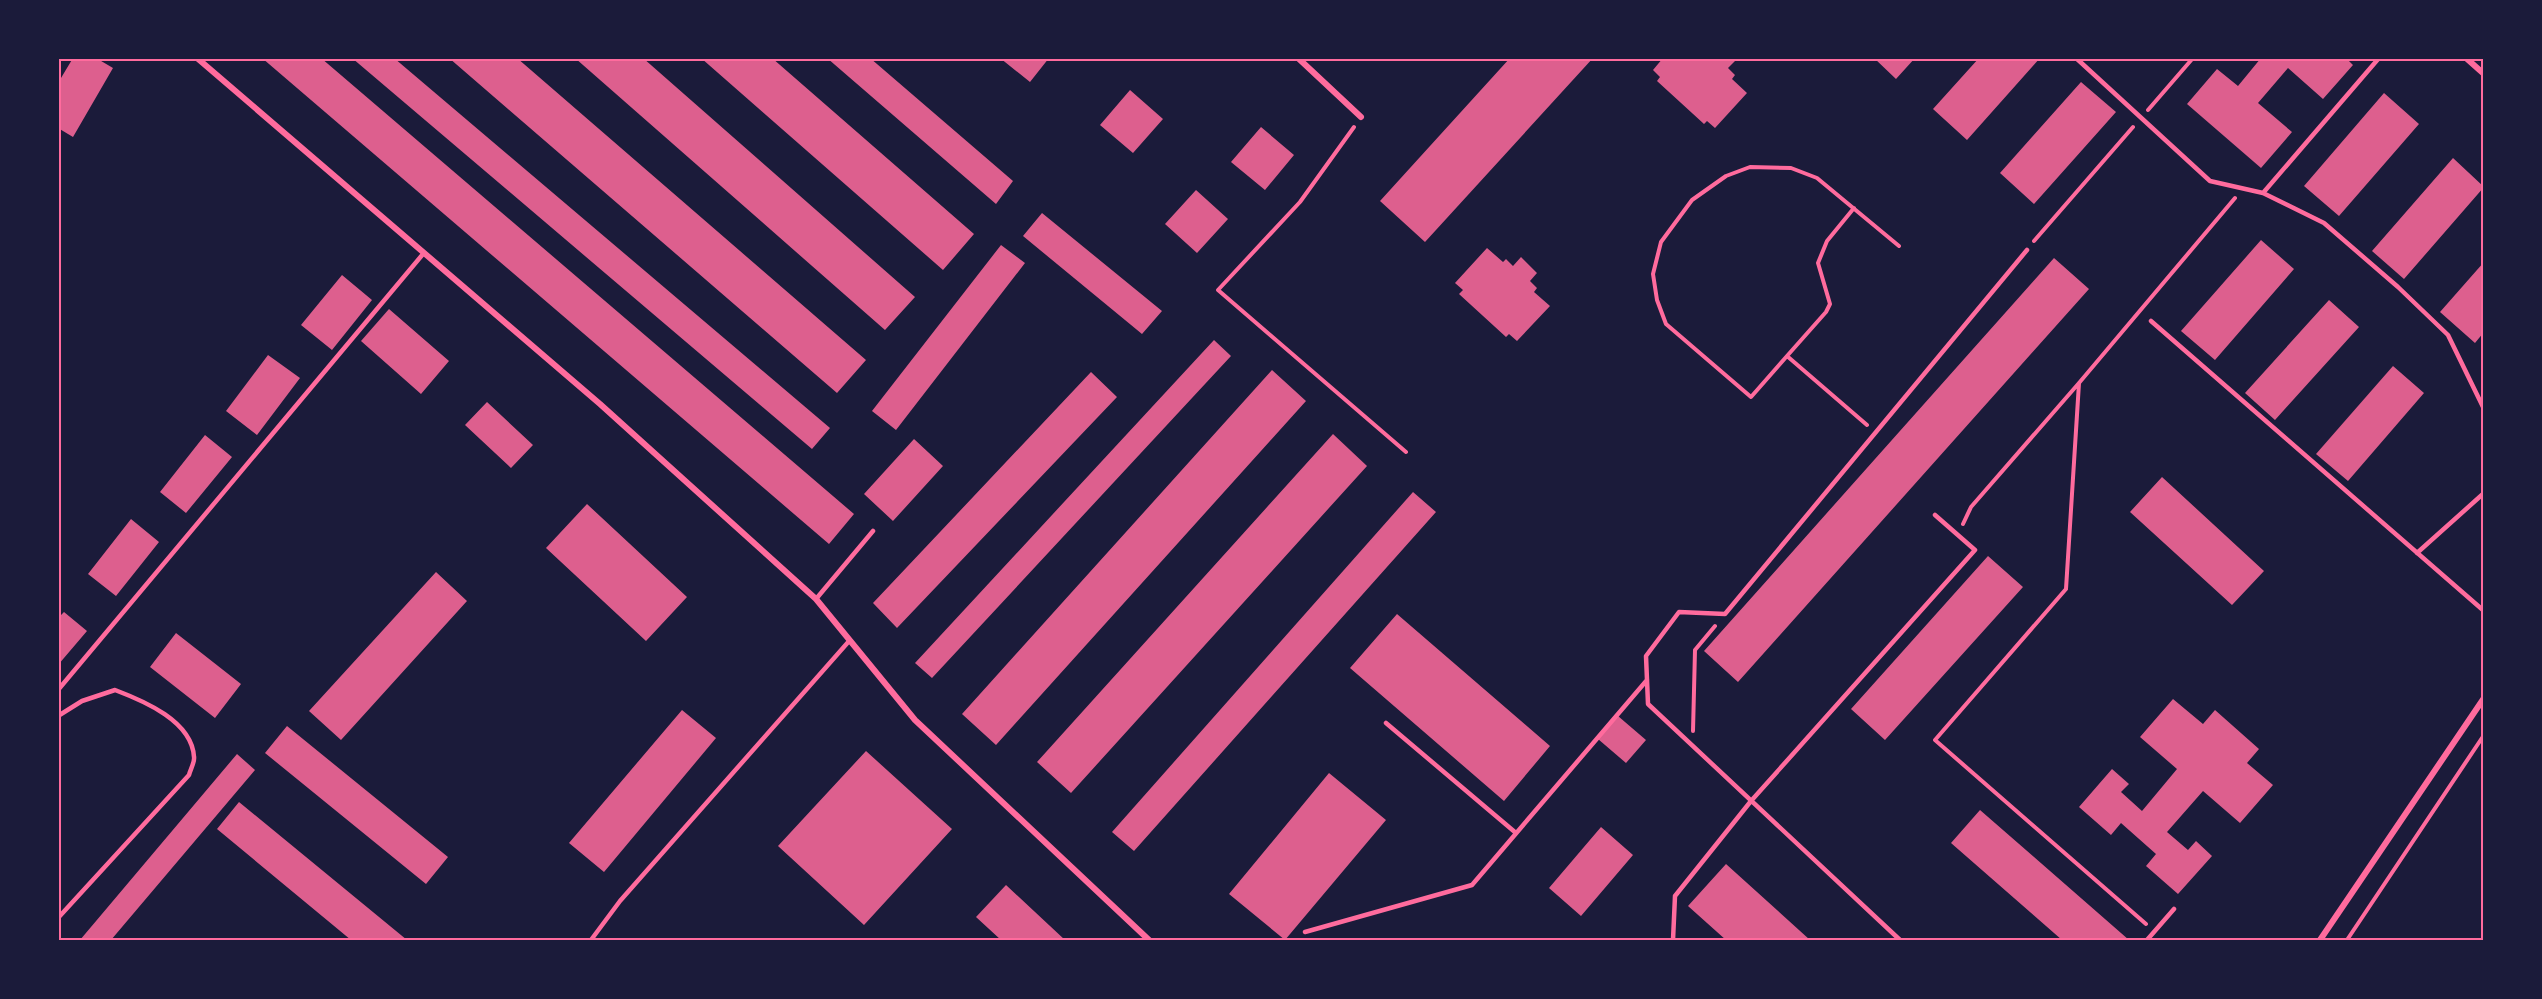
<svg xmlns="http://www.w3.org/2000/svg" width="2542" height="999" viewBox="0 0 2542 999" font-family="Overpass,sans-serif">
	<style>
		.building { fill: #dd5f8e }
		.lines { fill: none; stroke-linecap: round; stroke-linejoin: round }
		.path { stroke: #ff6b9d; stroke-width: 4 }
		.service { stroke: #ff6b9d; stroke-width: 4.5 }
		.minor { stroke: #ff6b9d; stroke-width: 6 }
		.neatline { fill: none; stroke: #ff6b9d; stroke-width: 2 }
	</style>
	<rect width="100%" height="100%" fill="#1b1b3a"/>
	<path class="building" d="M 73,58 L 96,58 L 113,68 L 73,137 L 58,128 L 58,83 Z
		M 262,58 L 321,58 L 854,514 L 829,544 Z
		M 352,58 L 394,58 L 830,428 L 812,449 Z
		M 449,58 L 517,58 L 866,360 L 837,393 Z
		M 575,58 L 643,58 L 915,297 L 885,330 Z
		M 701,58 L 772,58 L 974,234 L 943,270 Z
		M 827,58 L 870,58 L 1013,181 L 996,204 Z
		M 1000,58 L 1049,58 L 1030,82 Z
		M 1510,58 L 1593,58 L 1425,242 L 1380,201 Z
		M 1663,58 L 1734,58 L 1736,60 L 1728,68 L 1735,75 L 1732,79 L 1747,93 L 1715,128 L 1707,121 L 1704,124 L 1657,81 L 1660,77 L 1653,70 Z
		M 1874,58 L 1915,58 L 1896,79 Z
		M 1979,58 L 2040,58 L 1967,140 L 1933,109 Z
		M 2261,58 L 2346,58 L 2353,65 L 2323,99 L 2288,68 L 2258,103 L 2292,132 L 2261,168 L 2187,104 L 2217,69 L 2238,86 Z
		M 2081,82 L 2116,112 L 2034,204 L 2000,173 Z
		M 1130,90 L 1163,119 L 1133,153 L 1100,125 Z
		M 2384,93 L 2419,124 L 2339,216 L 2304,186 Z
		M 1261,127 L 1294,155 L 1265,190 L 1231,162 Z
		M 2453,158 L 2484,187 L 2404,279 L 2372,251 Z
		M 1196,190 L 1228,219 L 1197,253 L 1165,224 Z
		M 1042,213 L 1162,311 L 1142,334 L 1023,236 Z
		M 2261,240 L 2294,269 L 2215,360 L 2181,331 Z
		M 1001,245 L 1025,263 L 896,430 L 872,411 Z
		M 1487,248 L 1503,262 L 1506,259 L 1513,266 L 1521,257 L 1537,273 L 1530,281 L 1537,288 L 1534,292 L 1550,306 L 1517,341 L 1509,334 L 1506,337 L 1459,294 L 1463,290 L 1455,283 Z
		M 2054,258 L 2089,289 L 1738,682 L 1704,651 Z
		M 2484,262 L 2484,332 L 2475,343 L 2440,312 Z
		M 342,275 L 372,300 L 332,350 L 301,325 Z
		M 2329,300 L 2359,327 L 2275,420 L 2245,393 Z
		M 389,309 L 449,361 L 421,394 L 361,341 Z
		M 1214,340 L 1231,356 L 932,678 L 915,663 Z
		M 268,355 L 300,378 L 257,435 L 226,411 Z
		M 2393,366 L 2424,393 L 2348,481 L 2316,454 Z
		M 1272,370 L 1306,401 L 996,745 L 962,714 Z
		M 1091,372 L 1117,397 L 897,628 L 873,603 Z
		M 487,402 L 533,445 L 511,468 L 465,425 Z
		M 1333,434 L 1367,466 L 1071,793 L 1037,762 Z
		M 205,435 L 232,457 L 186,513 L 160,492 Z
		M 914,439 L 943,466 L 893,521 L 864,494 Z
		M 2162,477 L 2264,571 L 2232,605 L 2130,512 Z
		M 1413,492 L 1436,512 L 1134,851 L 1112,832 Z
		M 587,504 L 687,597 L 646,641 L 546,548 Z
		M 131,519 L 159,542 L 116,596 L 88,574 Z
		M 1988,556 L 2023,587 L 1885,740 L 1851,709 Z
		M 436,572 L 467,601 L 341,740 L 309,711 Z
		M 64,612 L 87,631 L 58,665 L 58,618 Z
		M 1397,614 L 1550,746 L 1504,801 L 1350,668 Z
		M 176,633 L 241,684 L 215,718 L 150,667 Z
		M 2173,699 L 2203,724 L 2215,710 L 2259,749 L 2247,763 L 2273,785 L 2240,823 L 2203,791 L 2167,832 L 2188,850 L 2196,841 L 2212,856 L 2178,894 L 2146,866 L 2156,854 L 2121,823 L 2111,835 L 2079,807 L 2112,769 L 2129,784 L 2121,792 L 2142,811 L 2177,769 L 2140,737 Z
		M 682,710 L 716,738 L 604,872 L 569,843 Z
		M 1618,716 L 1646,740 L 1626,763 L 1598,739 Z
		M 287,726 L 448,857 L 426,884 L 265,753 Z
		M 866,751 L 952,829 L 864,925 L 778,846 Z
		M 237,754 L 255,770 L 111,940 L 80,940 Z
		M 1329,773 L 1386,820 L 1285,940 L 1229,894 Z
		M 239,802 L 407,940 L 351,940 L 217,829 Z
		M 1980,810 L 2129,940 L 2062,940 L 1951,843 Z
		M 1601,827 L 1633,855 L 1581,916 L 1549,888 Z
		M 1726,864 L 1810,940 L 1726,940 L 1688,906 Z
		M 1006,885 L 1065,940 L 1001,940 L 976,917 Z"/>
	<g class="lines">
		<path class="path" d="M 2148,110 L 2193,58
			M 1354,127 L 1300,202 L 1218,290 L 1406,452
			M 2034,241 L 2133,127
			M 1787,356 L 1826,312 L 1830,304 L 1818,263 L 1827,241 L 1854,208
			M 2079,383 L 2066,589 L 1935,740 L 2146,924
			M 1867,425 L 1787,356 L 1751,397 L 1666,324 L 1657,300 L 1653,274 L 1661,242 L 1692,200 L 1726,176 L 1750,167 L 1791,168 L 1817,178 L 1899,246
			M 1963,524 L 1971,507 L 2079,383 L 2235,198
			M 1693,731 L 1695,650 L 1715,626
			M 2347,940 L 2484,735"/>
		<path class="service" d="M 2076,58 L 2210,181 L 2263,193
			M 2379,58 L 2263,193 L 2324,223 L 2398,287 L 2448,335 L 2484,409
			M 2151,321 L 2484,611
			M 2417,553 L 2484,493
			M 816,599 L 873,531
			M 58,690 L 423,254
			M 58,716 L 82,701 L 115,690 C 144,701 192,721 194,757 C 195,762 190,770 189,775 L 58,918
			M 1386,723 L 1516,833
			M 1305,932 L 1472,885 L 1647,680
			M 591,940 L 620,901 L 850,640
			M 1673,940 L 1675,896 L 1751,801 L 1975,550 L 1935,515
			M 1900,940 L 1648,704 L 1646,656 L 1679,612 L 1725,614 L 2027,250
			M 2147,940 L 2174,909"/>
		<path class="minor" d="M 197,58 L 600,404 L 816,599 L 915,720 L 1149,940
			M 1298,58 L 1361,117
			M 2466,58 L 2484,74
			M 2320,940 L 2484,698"/>
	</g>
	<rect width="2542" height="999" fill="none" stroke="#1b1b3a" stroke-width="120"/>
	<rect x="60" y="60" width="2422" height="879" class="neatline"/>
</svg>
